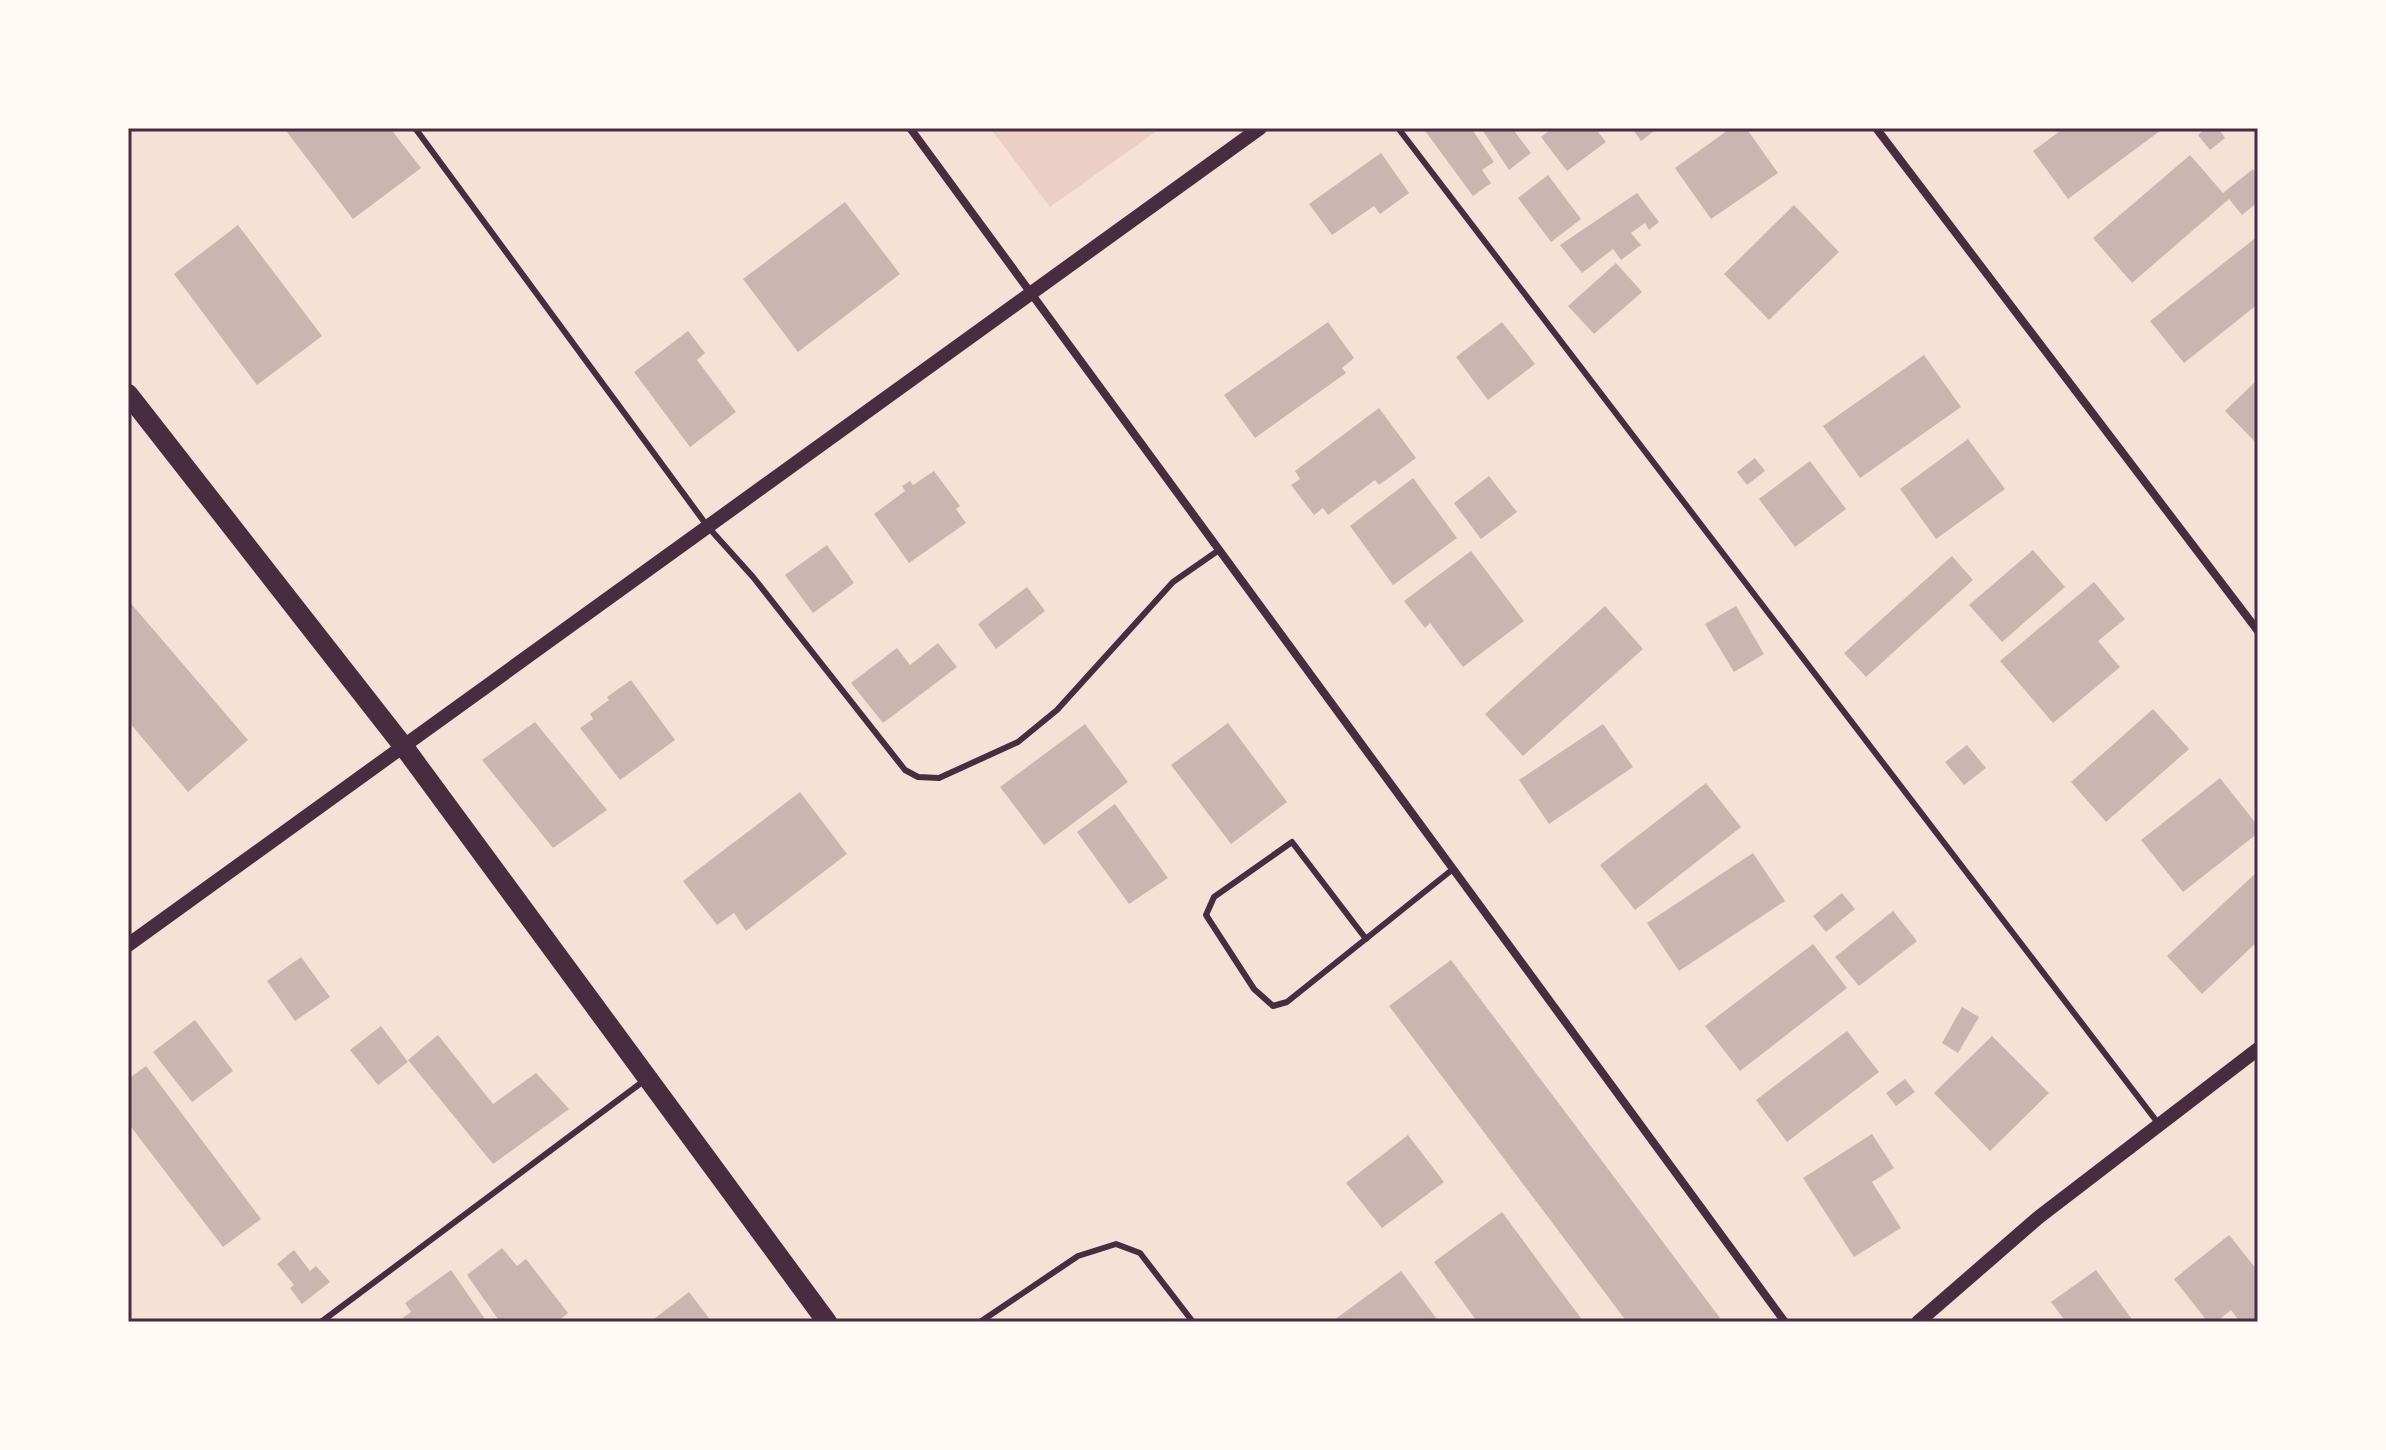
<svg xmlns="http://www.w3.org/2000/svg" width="2386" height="1450" viewBox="0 0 2386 1450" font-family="Karla,sans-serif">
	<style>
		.green { fill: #ebcfc5 }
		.building { fill: #ccb4b1 }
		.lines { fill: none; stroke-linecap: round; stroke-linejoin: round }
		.service { stroke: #4a2c40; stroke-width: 6 }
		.minor { stroke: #4a2c40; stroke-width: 8 }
		.tertiary { stroke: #4a2c40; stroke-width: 14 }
		.primary { stroke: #4a2c40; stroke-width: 20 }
		.neatline { fill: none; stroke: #4a2c40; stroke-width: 3 }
	</style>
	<rect width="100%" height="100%" fill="#f7e1d7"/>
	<path class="green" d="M 990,128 L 1161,128 L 1050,207 Z"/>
	<path class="building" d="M 284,128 L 390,128 L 421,168 L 353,219 Z
		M 1423,128 L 1471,128 L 1494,162 L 1482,170 L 1491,183 L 1473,196 Z
		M 1481,128 L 1512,128 L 1531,153 L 1509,170 Z
		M 1553,128 L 1595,128 L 1606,142 L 1567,171 L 1541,137 Z
		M 1632,128 L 1658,128 L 1641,141 Z
		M 1731,128 L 1746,128 L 1778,173 L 1711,219 L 1675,168 Z
		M 2064,128 L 2164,128 L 2068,199 L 2033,151 Z
		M 2206,128 L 2218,128 L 2225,138 L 2210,150 L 2198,135 Z
		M 1381,153 L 1409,193 L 1380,214 L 1374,206 L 1332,235 L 1309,204 Z
		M 2190,155 L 2223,193 L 2253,169 L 2258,176 L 2258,202 L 2242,215 L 2229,199 L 2132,283 L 2093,238 Z
		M 1548,175 L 1581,219 L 1551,242 L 1518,198 Z
		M 1637,193 L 1659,222 L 1649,230 L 1645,223 L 1631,233 L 1641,245 L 1621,260 L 1613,249 L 1582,273 L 1560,245 Z
		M 845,202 L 900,274 L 798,352 L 743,279 Z
		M 1794,205 L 1839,252 L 1769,320 L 1724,274 Z
		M 238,225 L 322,336 L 257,385 L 174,274 Z
		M 2258,236 L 2258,304 L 2184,363 L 2150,321 Z
		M 1616,263 L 1642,292 L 1594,334 L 1568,306 Z
		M 1328,322 L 1354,358 L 1342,368 L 1346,373 L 1255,438 L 1224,395 Z
		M 1502,322 L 1535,364 L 1488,400 L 1456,357 Z
		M 688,331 L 705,353 L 697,360 L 736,412 L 690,447 L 634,372 Z
		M 1924,355 L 1961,407 L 1860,478 L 1823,426 Z
		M 2258,379 L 2258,445 L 2225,411 Z
		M 1379,408 L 1416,458 L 1379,485 L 1375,480 L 1328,515 L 1323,508 L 1314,515 L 1291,485 L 1300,479 L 1295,471 Z
		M 1968,439 L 2005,489 L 1936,539 L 1900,489 Z
		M 1755,458 L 1765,471 L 1747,485 L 1737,472 Z
		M 1810,461 L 1846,509 L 1795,547 L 1759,499 Z
		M 934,471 L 960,506 L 956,509 L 966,523 L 909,563 L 874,514 L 905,491 L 902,486 L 910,481 L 913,485 Z
		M 1489,476 L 1517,512 L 1481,539 L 1454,503 Z
		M 1413,478 L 1457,538 L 1393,585 L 1350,526 Z
		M 827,545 L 854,583 L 813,613 L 785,575 Z
		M 2033,550 L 2065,587 L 2002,642 L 1969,605 Z
		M 1471,551 L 1524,621 L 1463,667 L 1430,623 L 1425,628 L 1404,601 Z
		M 1952,556 L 1973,580 L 1866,677 L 1844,653 Z
		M 2094,582 L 2125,619 L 2098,641 L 2120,667 L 2053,723 L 2000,661 Z
		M 1027,587 L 1045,611 L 996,649 L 978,624 Z
		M 128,600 L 248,740 L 188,792 L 128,721 Z
		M 1605,606 L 1643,649 L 1523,756 L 1485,714 Z
		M 1736,606 L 1764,654 L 1734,672 L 1705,624 Z
		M 938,643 L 957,667 L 883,723 L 851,683 L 897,648 L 910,665 Z
		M 631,680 L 675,740 L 620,780 L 580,728 L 593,719 L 590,714 L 609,700 L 607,697 Z
		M 2153,709 L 2189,749 L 2106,822 L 2071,782 Z
		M 535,722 L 607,810 L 553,848 L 482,760 Z
		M 1228,723 L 1287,802 L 1231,844 L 1171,765 Z
		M 1085,724 L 1128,782 L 1044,845 L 1000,787 Z
		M 1603,724 L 1633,767 L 1549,824 L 1519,780 Z
		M 1967,745 L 1986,768 L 1964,785 L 1945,762 Z
		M 2220,778 L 2258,826 L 2258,833 L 2183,892 L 2141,840 Z
		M 1706,783 L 1741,827 L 1635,910 L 1600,865 Z
		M 800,792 L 847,854 L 746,931 L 734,913 L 717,925 L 683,881 Z
		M 1115,804 L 1168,878 L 1129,904 L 1077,832 Z
		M 1753,853 L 1785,901 L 1679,971 L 1647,923 Z
		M 2258,871 L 2258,941 L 2202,994 L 2167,956 Z
		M 1842,893 L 1855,909 L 1826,932 L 1813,916 Z
		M 1893,911 L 1917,941 L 1859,986 L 1835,957 Z
		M 1813,944 L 1847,988 L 1740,1071 L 1705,1026 Z
		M 301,957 L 330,997 L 295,1021 L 267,981 Z
		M 1451,960 L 1720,1318 L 1715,1322 L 1627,1322 L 1389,1006 Z
		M 1962,1007 L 1979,1017 L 1958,1053 L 1942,1043 Z
		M 195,1020 L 233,1071 L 192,1102 L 153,1052 Z
		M 381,1026 L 408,1062 L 378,1085 L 350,1050 Z
		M 1847,1031 L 1879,1072 L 1787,1142 L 1756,1100 Z
		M 438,1035 L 493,1104 L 536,1073 L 569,1109 L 493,1164 L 408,1060 Z
		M 1992,1036 L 2049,1093 L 1990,1151 L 1934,1093 Z
		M 146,1066 L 261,1219 L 223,1247 L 128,1123 L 128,1079 Z
		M 1905,1079 L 1915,1092 L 1896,1106 L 1886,1093 Z
		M 1872,1134 L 1894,1168 L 1872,1182 L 1901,1228 L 1854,1257 L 1803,1178 Z
		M 1408,1135 L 1444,1182 L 1382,1228 L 1346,1183 Z
		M 1502,1212 L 1544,1269 L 1584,1322 L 1476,1320 L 1434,1262 Z
		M 2229,1235 L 2258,1271 L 2258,1322 L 2240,1322 L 2231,1310 L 2216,1322 L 2208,1322 L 2174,1279 Z
		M 502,1248 L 517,1266 L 526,1259 L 568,1313 L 557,1322 L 500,1322 L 467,1275 Z
		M 294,1250 L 310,1271 L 316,1266 L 330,1282 L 302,1304 L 290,1288 L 294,1285 L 277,1264 Z
		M 451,1270 L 487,1322 L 397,1322 L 411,1312 L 405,1303 Z
		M 2096,1270 L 2134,1322 L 2066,1322 L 2051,1302 Z
		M 1401,1271 L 1439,1322 L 1334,1320 Z
		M 689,1292 L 712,1322 L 650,1322 Z"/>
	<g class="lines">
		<path class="service" d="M 415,128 L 708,527 L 753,577 L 905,770 L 918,777 L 939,778 L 1018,742 L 1057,710 L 1173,582 L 1219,550
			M 1398,128 L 2158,1123
			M 1366,939 L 1292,842 L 1214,897 L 1206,915 L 1254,989 L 1273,1006 L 1287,1002 L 1453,869
			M 321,1322 L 645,1080
			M 980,1322 L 1078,1256 L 1116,1244 L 1140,1253 L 1193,1322"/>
		<path class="minor" d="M 910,128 L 1785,1322
			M 1876,128 L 2258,631"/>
		<path class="tertiary" d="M 128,945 L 1260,128
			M 1918,1322 L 2039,1217 L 2258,1049"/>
		<path class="primary" d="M 128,394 L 404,747 L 827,1322"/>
	</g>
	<rect width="2386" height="1450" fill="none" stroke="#fffaf5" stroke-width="260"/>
	<rect x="130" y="130" width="2126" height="1190" class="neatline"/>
</svg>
